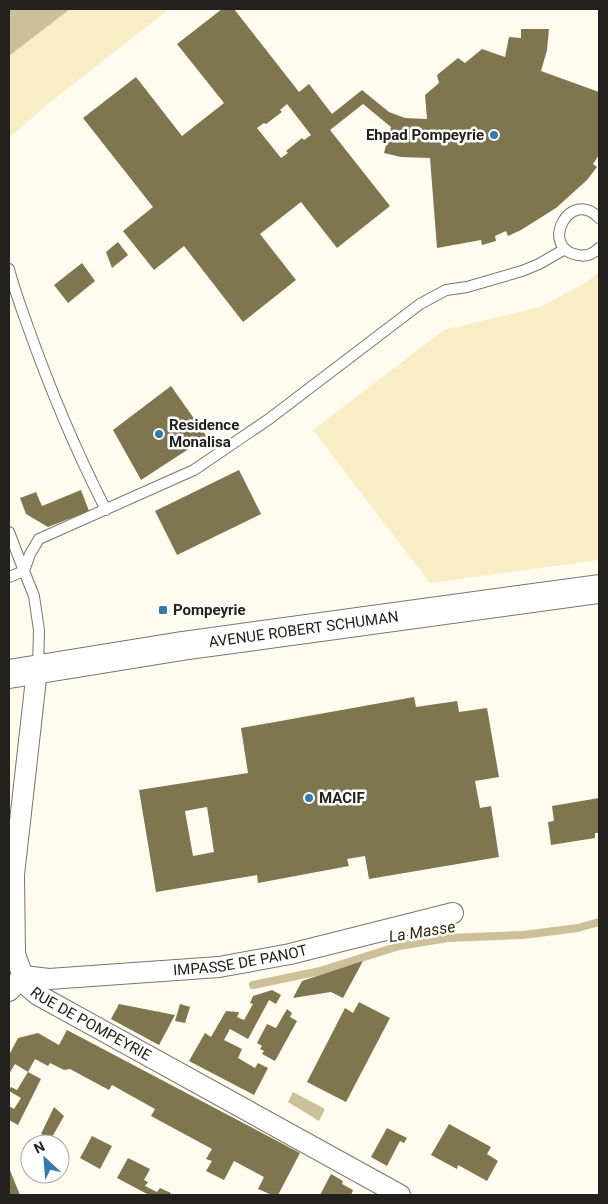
<svg xmlns="http://www.w3.org/2000/svg" width="608" height="1204" viewBox="0 0 608 1204" font-family="Roboto,sans-serif">
	<style>
		.green { fill: #f8edc5 }
		.water { fill: #cbc098 }
		.lines { fill: none; stroke-linecap: round; stroke-linejoin: round }
		.stream { stroke: #cbc098; stroke-width: 8 }
		.building { fill: #7f754f; fill-rule: evenodd }
		.lane-casing { stroke: #78756a; stroke-width: 12 }
		.street-casing { stroke: #78756a; stroke-width: 22 }
		.primary-casing { stroke: #78756a; stroke-width: 30 }
		.lane { stroke: #fff; stroke-width: 10 }
		.street { stroke: #fff; stroke-width: 20 }
		.primary { stroke: #fff; stroke-width: 28 }
		.poi-dot { fill: #337aae; stroke: #fff; stroke-width: 2 }
		.labels { text-anchor: middle; stroke-width: 5; stroke-linejoin: round; paint-order: stroke }
		.poi-label { font-size: 15px; font-weight: bold; fill: #23211d; stroke: #fff; text-anchor: start }
		.street-label { font-size: 15px; fill: #23211d; stroke: #fff }
		.water-label { font-size: 16px; font-style: italic; fill: #352c0a; stroke: #fff }
	</style>
	<rect width="100%" height="100%" fill="#fffbef"/>
	<path class="green" d="M 70,9 L 169,9 L 49,103 L 9,138 L 9,56 Z
		M 599,272 L 599,560 L 430,583 L 313,430 L 444,330 L 540,307 L 587,282 Z"/>
	<path class="water" d="M 9,9 L 70,9 L 9,56 Z
		M 293,1092 L 325,1109 L 319,1121 L 288,1102 Z"/>
	<g class="lines">
		<path class="stream" d="M 253,985 L 320,971 L 399,946 L 448,938 L 523,935 L 578,928 L 599,922"/>
	</g>
	<path class="building" d="M 222,9 L 234,9 L 299,92 L 309,84 L 332,114 L 362,90 L 389,112 L 405,118 L 427,119 L 425,95 L 439,83 L 437,75 L 458,58 L 465,63 L 482,49 L 505,57 L 509,37 L 521,38 L 521,29 L 549,29 L 547,50 L 541,71 L 599,92 L 599,155 L 593,164 L 597,167 L 587,180 L 556,208 L 521,230 L 508,236 L 506,231 L 495,236 L 496,241 L 482,245 L 481,240 L 437,248 L 430,158 L 401,157 L 384,153 L 391,127 L 363,104 L 330,130 L 390,206 L 337,248 L 301,202 L 260,234 L 296,280 L 243,322 L 184,246 L 154,270 L 123,231 L 153,207 L 83,118 L 136,77 L 182,136 L 224,103 L 177,44 ZM 287,104 L 311,135 L 304,140 L 302,138 L 286,151 L 288,153 L 281,158 L 257,128 L 264,123 L 266,124 L 282,112 L 280,110 Z
		M 118,242 L 128,255 L 112,268 L 106,252 Z
		M 82,263 L 95,281 L 68,303 L 54,285 Z
		M 171,386 L 207,437 L 141,480 L 113,430 Z
		M 239,470 L 261,514 L 177,555 L 155,511 Z
		M 81,490 L 89,511 L 48,527 L 26,514 L 20,498 L 36,492 L 42,506 Z
		M 414,697 L 416,707 L 457,701 L 459,712 L 487,708 L 499,777 L 475,781 L 480,808 L 491,806 L 499,857 L 369,879 L 365,856 L 347,859 L 349,866 L 258,883 L 257,875 L 156,892 L 139,790 L 248,773 L 241,728 ZM 207,807 L 214,852 L 193,856 L 185,811 Z
		M 599,798 L 599,833 L 595,833 L 595,838 L 551,845 L 548,822 L 554,821 L 552,806 Z
		M 363,961 L 343,998 L 331,992 L 293,998 L 302,981 Z
		M 272,990 L 281,995 L 276,1004 L 269,1000 L 248,1039 L 230,1029 L 224,1040 L 242,1049 L 238,1058 L 255,1068 L 258,1063 L 268,1068 L 254,1095 L 189,1061 L 205,1033 L 211,1037 L 226,1011 L 238,1012 L 239,1013 L 237,1017 L 244,1020 L 253,1004 L 250,1003 L 253,996 Z
		M 359,1002 L 390,1018 L 346,1102 L 307,1082 L 345,1008 L 353,1013 Z
		M 119,1004 L 175,1015 L 159,1045 L 111,1019 Z
		M 180,1004 L 190,1007 L 185,1023 L 175,1021 Z
		M 287,1009 L 292,1013 L 290,1017 L 297,1021 L 275,1061 L 262,1054 L 264,1051 L 260,1049 L 262,1046 L 257,1043 L 267,1024 L 276,1028 Z
		M 67,1030 L 300,1153 L 278,1195 L 272,1195 L 258,1189 L 264,1177 L 234,1161 L 224,1180 L 206,1171 L 212,1161 L 206,1159 L 212,1149 L 151,1116 L 155,1109 L 112,1085 L 109,1090 L 70,1069 L 64,1070 L 50,1063 L 48,1066 L 35,1059 L 28,1072 L 15,1064 L 9,1074 L 9,1055 L 18,1038 L 38,1033 L 59,1045 Z
		M 28,1072 L 41,1079 L 18,1125 L 9,1120 L 9,1106 L 14,1109 L 21,1098 L 9,1091 L 11,1087 L 17,1090 Z
		M 54,1107 L 64,1116 L 51,1139 L 41,1134 Z
		M 449,1124 L 491,1147 L 487,1154 L 498,1161 L 487,1181 L 458,1165 L 457,1169 L 431,1155 Z
		M 387,1128 L 407,1138 L 404,1143 L 400,1141 L 387,1166 L 371,1157 Z
		M 92,1136 L 112,1146 L 100,1169 L 80,1158 Z
		M 128,1158 L 150,1169 L 144,1180 L 148,1182 L 145,1186 L 157,1192 L 160,1188 L 171,1193 L 170,1195 L 149,1195 L 117,1178 Z
		M 9,1168 L 20,1195 L 9,1195 Z
		M 331,1174 L 343,1181 L 342,1184 L 353,1190 L 351,1195 L 320,1195 Z"/>
	<g class="lines">
		<defs>
			<path id="lane" d="M 599,218 C 570,187 538,248 578,255 C 586,257 593,254 599,248
				M 9,269 C 14,289 21,307 28,327 C 50,389 76,451 106,510
				M 9,532 L 24,571 L 9,577
				M 38,669 L 39,630 L 34,596 L 24,571 L 30,554 L 39,539 L 194,470 L 269,419 L 420,304 L 446,290 L 467,287 L 522,271 L 539,264 L 565,249"/>
			<g id="street">
				<path id="s1" d="M 37,670 L 14,875 L 15,954 L 26,985 L 38,995 L 400,1195"/>
				<path id="s2" d="M 9,991 L 23,976 L 49,979 L 219,967 L 290,954 L 453,913"/>
			</g>
			<g id="primary">
				<path id="s3" d="M 9,674 L 182,646 L 599,589"/>
			</g>
		</defs>
		<use href="#lane" class="lane-casing"/>
		<use href="#street" class="street-casing"/>
		<use href="#primary" class="primary-casing"/>
		<use href="#lane" class="lane"/>
		<use href="#street" class="street"/>
		<use href="#primary" class="primary"/>
	</g>
	<g class="poi-dot">
		<circle cx="494" cy="135" r="5"/>
		<circle cx="159" cy="434" r="5"/>
		<rect x="158" y="605" width="10" height="10" rx="2.5"/>
		<circle cx="309" cy="798" r="5"/>
	</g>
	<g class="labels">
		<g class="poi-label">
			<text x="484" y="140" text-anchor="end">Ehpad Pompeyrie</text>
			<text x="169" y="430">Residence<tspan x="169" dy="17">Monalisa</tspan></text>
			<text x="173" y="615">Pompeyrie</text>
			<text x="319" y="803">MACIF</text>
		</g>
		<g class="street-label">
			<text dy="5" stroke="none"><textPath href="#s3" startOffset="298">AVENUE ROBERT SCHUMAN</textPath></text>
			<text dy="5" stroke="none"><textPath href="#s2" startOffset="239">IMPASSE DE PANOT</textPath></text>
			<text dy="5" stroke="none"><textPath href="#s1" startOffset="394">RUE DE POMPEYRIE</textPath></text>
		</g>
		<g class="water-label">
			<text transform="translate(422 931) rotate(-9)" y="6">La Masse</text>
		</g>
	</g>
	<rect width="608" height="1204" fill="none" stroke="#23211d" stroke-width="20"/>
	<g transform="translate(45 1159) rotate(334)"><circle r="24" fill="#ffffff" stroke="#a7a6a5"/>
	<path d="M0-4L9 19L0 12L-9 19Z" fill="#337aae"/>
	<text y="-8" font-size="14" font-weight="bold" text-anchor="middle" fill="#23211d">N</text>
	</g>
</svg>
